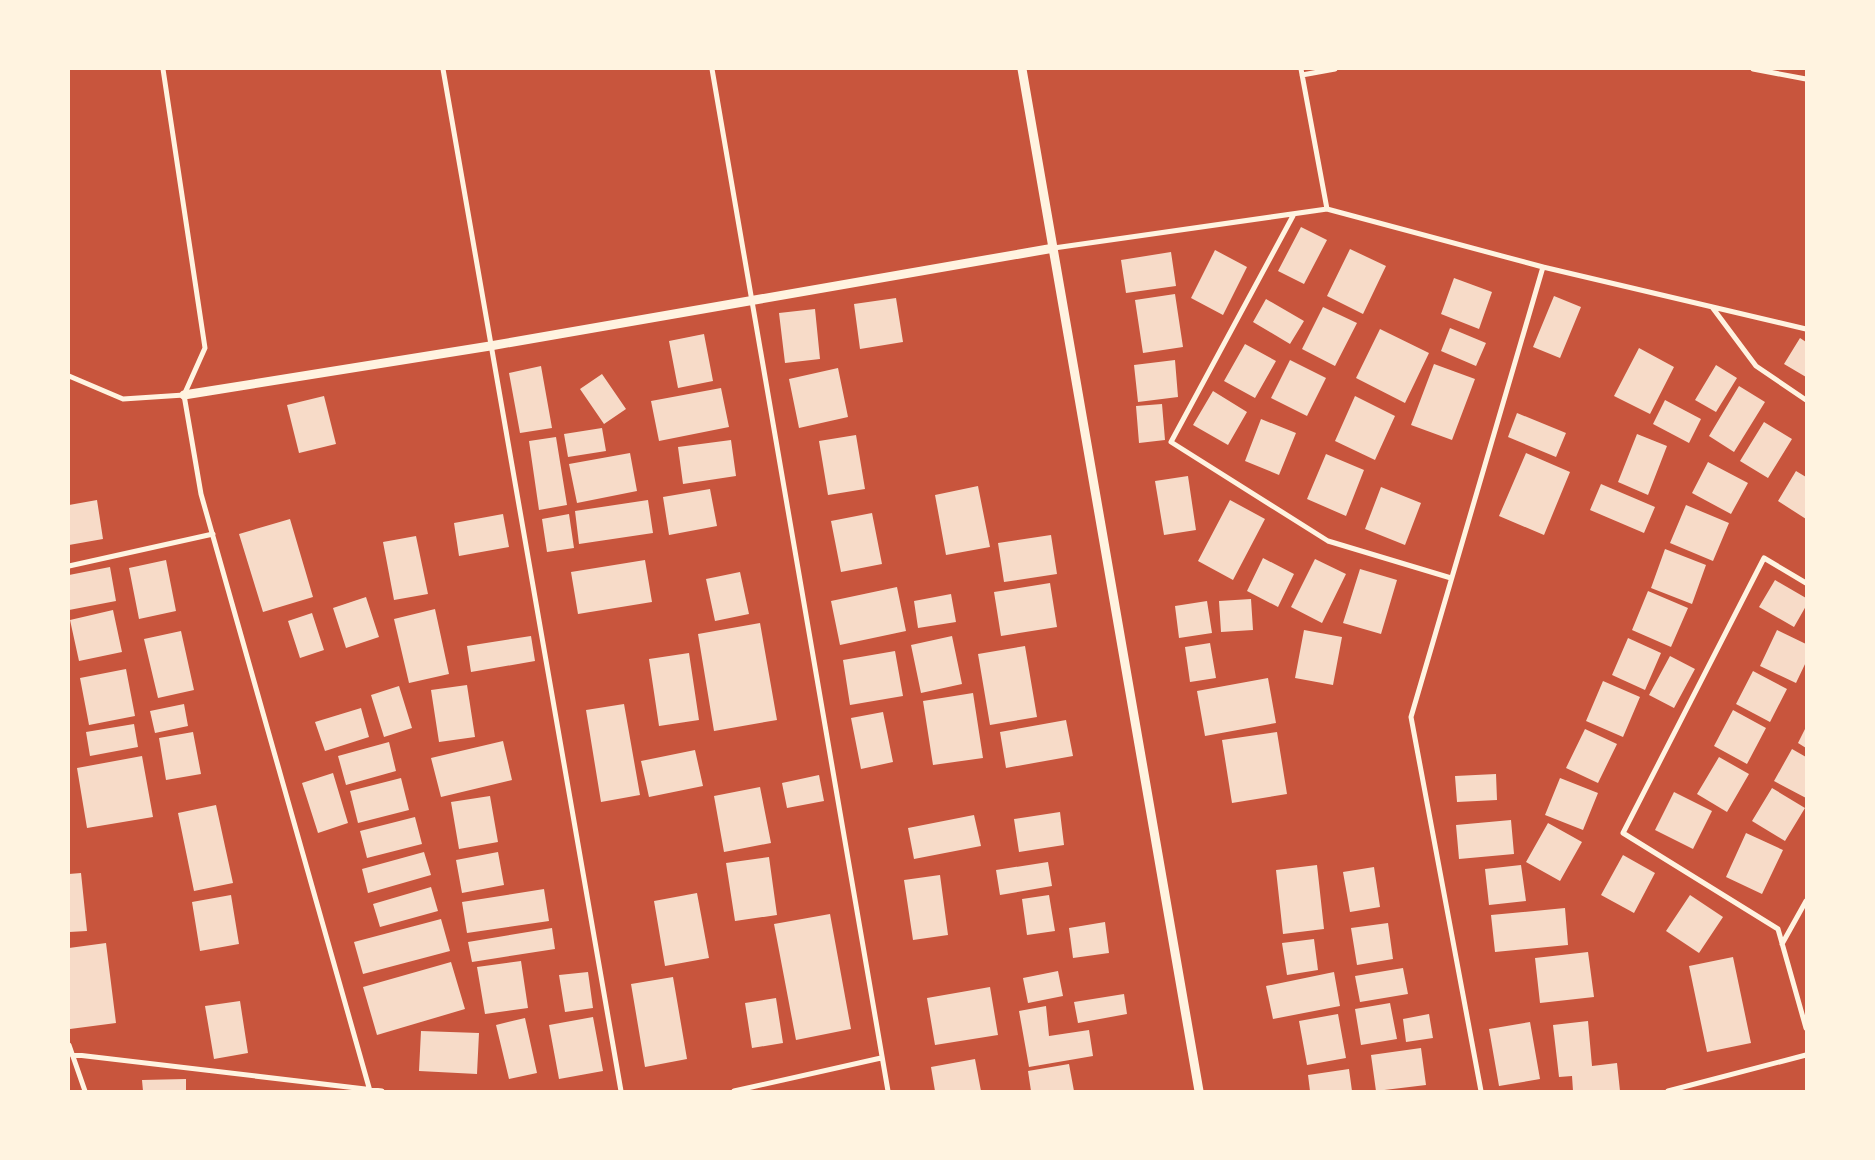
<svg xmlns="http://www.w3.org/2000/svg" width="1875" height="1160" viewBox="0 0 1875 1160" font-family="Signika,sans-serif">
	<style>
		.building { fill: #f7dbc8 }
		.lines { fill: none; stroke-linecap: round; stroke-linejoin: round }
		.minor { stroke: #fff3e0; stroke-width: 5 }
		.tertiary { stroke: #fff3e0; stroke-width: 9 }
	</style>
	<rect width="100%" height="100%" fill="#c8553d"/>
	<path class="building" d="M 1301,227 L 1327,240 L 1304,284 L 1278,271 Z
		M 1350,249 L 1386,266 L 1363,314 L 1327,296 Z
		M 1215,250 L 1247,267 L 1223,315 L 1191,298 Z
		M 1171,252 L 1176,286 L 1126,293 L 1121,260 Z
		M 1454,278 L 1492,292 L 1479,329 L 1441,314 Z
		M 1175,294 L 1183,347 L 1143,353 L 1135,300 Z
		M 1554,296 L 1581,307 L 1560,358 L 1533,347 Z
		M 896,298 L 903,342 L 860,349 L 854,304 Z
		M 1266,299 L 1304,321 L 1290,344 L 1253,322 Z
		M 1323,307 L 1357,323 L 1335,366 L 1302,349 Z
		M 815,309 L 820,359 L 785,363 L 779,313 Z
		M 1450,328 L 1486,343 L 1476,366 L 1441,351 Z
		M 1380,329 L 1429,353 L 1405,403 L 1356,378 Z
		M 704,334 L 713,381 L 678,388 L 669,341 Z
		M 1800,338 L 1806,342 L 1806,377 L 1784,364 Z
		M 1245,344 L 1276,361 L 1255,398 L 1224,381 Z
		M 1639,348 L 1674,367 L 1650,414 L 1614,396 Z
		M 1175,360 L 1178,397 L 1138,402 L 1134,365 Z
		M 1290,360 L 1326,378 L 1307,416 L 1271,398 Z
		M 1434,364 L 1475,379 L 1452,440 L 1411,425 Z
		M 1716,365 L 1737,378 L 1716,412 L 1695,400 Z
		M 541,366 L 552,428 L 520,433 L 509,373 Z
		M 838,368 L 848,417 L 799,428 L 789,379 Z
		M 602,374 L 626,409 L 604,424 L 580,389 Z
		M 1739,386 L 1765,402 L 1734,452 L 1709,436 Z
		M 721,388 L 729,427 L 659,441 L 651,401 Z
		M 1213,391 L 1247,412 L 1228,445 L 1193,425 Z
		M 324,396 L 336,444 L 299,453 L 287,405 Z
		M 1355,396 L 1395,416 L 1375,460 L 1335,441 Z
		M 1665,400 L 1701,419 L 1689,443 L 1653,424 Z
		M 1162,404 L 1165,440 L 1139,443 L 1136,406 Z
		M 1517,413 L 1566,433 L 1556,457 L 1508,437 Z
		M 1261,419 L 1296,433 L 1279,475 L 1245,461 Z
		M 1764,422 L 1792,439 L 1768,478 L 1740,461 Z
		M 602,428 L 606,451 L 568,457 L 564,434 Z
		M 1637,434 L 1667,446 L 1648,495 L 1618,482 Z
		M 856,435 L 865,489 L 828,495 L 819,441 Z
		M 556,437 L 567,505 L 539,510 L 529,441 Z
		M 731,440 L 736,476 L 683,484 L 678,447 Z
		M 630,453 L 637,491 L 577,503 L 569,464 Z
		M 1526,453 L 1570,472 L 1544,535 L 1499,516 Z
		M 1326,454 L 1364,470 L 1346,516 L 1307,499 Z
		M 1708,462 L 1748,483 L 1731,514 L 1692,493 Z
		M 1796,471 L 1806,477 L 1806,519 L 1778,501 Z
		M 1188,476 L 1196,530 L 1164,535 L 1155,481 Z
		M 1601,484 L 1655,507 L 1644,533 L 1590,510 Z
		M 978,486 L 990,547 L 946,555 L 935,495 Z
		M 1381,487 L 1421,503 L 1405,545 L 1365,529 Z
		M 710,489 L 717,526 L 669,535 L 663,497 Z
		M 97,500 L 103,539 L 69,545 L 69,505 Z
		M 648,500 L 653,533 L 579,544 L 575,511 Z
		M 1230,500 L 1265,519 L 1233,580 L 1198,561 Z
		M 1686,505 L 1729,523 L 1713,561 L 1670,543 Z
		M 872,513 L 882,564 L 841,572 L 831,521 Z
		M 503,514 L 509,547 L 459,556 L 454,523 Z
		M 569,514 L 574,548 L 547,552 L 542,519 Z
		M 290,519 L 313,597 L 263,612 L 239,534 Z
		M 1051,535 L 1057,574 L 1004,582 L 998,543 Z
		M 416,536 L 428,594 L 394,600 L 383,542 Z
		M 1665,549 L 1706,565 L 1692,604 L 1651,588 Z
		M 1263,558 L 1294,574 L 1278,607 L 1247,591 Z
		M 1315,559 L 1346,574 L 1322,623 L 1291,607 Z
		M 166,560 L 176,611 L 139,619 L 129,568 Z
		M 645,560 L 652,602 L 578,614 L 571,572 Z
		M 110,567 L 116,601 L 69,610 L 69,575 Z
		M 1360,569 L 1397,580 L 1381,634 L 1343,623 Z
		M 740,572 L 749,614 L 715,621 L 706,579 Z
		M 1775,580 L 1806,598 L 1806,606 L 1794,627 L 1759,607 Z
		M 1050,583 L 1057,627 L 1001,636 L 994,592 Z
		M 897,587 L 906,631 L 840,645 L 831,601 Z
		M 1648,591 L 1688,608 L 1671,647 L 1632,630 Z
		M 951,594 L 956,622 L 918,628 L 914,601 Z
		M 366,597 L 379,637 L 346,648 L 333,608 Z
		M 1251,599 L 1253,630 L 1221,632 L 1219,601 Z
		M 1207,601 L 1212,633 L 1179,638 L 1175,606 Z
		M 435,609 L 449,674 L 409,683 L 394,619 Z
		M 113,610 L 122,652 L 79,661 L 70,620 Z
		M 312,613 L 324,650 L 300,658 L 288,621 Z
		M 760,623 L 777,720 L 714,731 L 698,634 Z
		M 1304,630 L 1342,637 L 1333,685 L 1295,678 Z
		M 1777,630 L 1806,644 L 1806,662 L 1796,683 L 1760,666 Z
		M 181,631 L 194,690 L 158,698 L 144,639 Z
		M 531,636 L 535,661 L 471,672 L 467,646 Z
		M 952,636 L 962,684 L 921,693 L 911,645 Z
		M 1628,638 L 1661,653 L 1645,690 L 1612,675 Z
		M 1210,643 L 1216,678 L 1190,682 L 1185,647 Z
		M 1025,646 L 1037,717 L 990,725 L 978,654 Z
		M 895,651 L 903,696 L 850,705 L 843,660 Z
		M 689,653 L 699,720 L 659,726 L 649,659 Z
		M 1670,656 L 1695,669 L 1674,708 L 1649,695 Z
		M 126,669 L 135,716 L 89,725 L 80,678 Z
		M 1753,671 L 1787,689 L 1770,722 L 1736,704 Z
		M 1268,678 L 1276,723 L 1205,736 L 1197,691 Z
		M 1603,681 L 1640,697 L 1623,737 L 1586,721 Z
		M 467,685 L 475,737 L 439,742 L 431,690 Z
		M 399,686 L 412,728 L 384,737 L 371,695 Z
		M 973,693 L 983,758 L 933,765 L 923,701 Z
		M 184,704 L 188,726 L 155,733 L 150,711 Z
		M 624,704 L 640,795 L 601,802 L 586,710 Z
		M 361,708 L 369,737 L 325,751 L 315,722 Z
		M 1733,710 L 1766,728 L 1747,764 L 1714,746 Z
		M 883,712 L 893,762 L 861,769 L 851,718 Z
		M 1066,720 L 1073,756 L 1006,768 L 1000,732 Z
		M 134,724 L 138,747 L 90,756 L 86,732 Z
		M 1806,727 L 1806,748 L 1798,743 Z
		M 1585,729 L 1617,744 L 1598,783 L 1566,768 Z
		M 193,732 L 201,774 L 166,780 L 159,738 Z
		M 1277,732 L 1287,794 L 1232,803 L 1222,740 Z
		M 503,741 L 512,780 L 441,797 L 431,758 Z
		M 389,742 L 396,771 L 346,785 L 338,756 Z
		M 1792,749 L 1806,757 L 1806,798 L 1774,781 Z
		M 695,750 L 703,786 L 649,797 L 641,761 Z
		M 142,756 L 153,817 L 87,828 L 77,768 Z
		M 1719,757 L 1749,774 L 1727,812 L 1697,794 Z
		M 333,773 L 348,823 L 318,833 L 302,783 Z
		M 1496,774 L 1497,800 L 1457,802 L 1455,776 Z
		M 819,775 L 824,801 L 787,808 L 782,783 Z
		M 401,778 L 409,810 L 358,823 L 350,791 Z
		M 1560,778 L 1598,793 L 1583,830 L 1545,815 Z
		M 760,787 L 771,843 L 724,852 L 714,796 Z
		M 1772,788 L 1805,808 L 1785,841 L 1752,821 Z
		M 1674,792 L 1712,811 L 1693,849 L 1655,830 Z
		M 490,796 L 498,842 L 459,849 L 451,802 Z
		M 216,805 L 233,883 L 194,891 L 178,813 Z
		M 1060,812 L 1064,845 L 1019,852 L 1014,819 Z
		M 974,815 L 981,846 L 914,859 L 908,828 Z
		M 415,817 L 422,844 L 367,858 L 360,831 Z
		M 1511,820 L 1514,854 L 1459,859 L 1456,825 Z
		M 1548,823 L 1582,842 L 1560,881 L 1526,862 Z
		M 1746,833 L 1783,850 L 1762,894 L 1726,877 Z
		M 424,852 L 431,875 L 368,893 L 362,869 Z
		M 498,852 L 504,885 L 462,893 L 456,860 Z
		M 1623,855 L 1655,873 L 1634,913 L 1601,895 Z
		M 769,857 L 777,915 L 735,921 L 726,863 Z
		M 1048,862 L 1052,886 L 1000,895 L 996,870 Z
		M 1317,865 L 1324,929 L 1283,934 L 1276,870 Z
		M 1521,865 L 1526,901 L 1489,905 L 1485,869 Z
		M 1374,867 L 1380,907 L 1350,912 L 1343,872 Z
		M 81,873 L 87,931 L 69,932 L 69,874 Z
		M 940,875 L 948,935 L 913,940 L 904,880 Z
		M 431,887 L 438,911 L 380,927 L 373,904 Z
		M 544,889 L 549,921 L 467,933 L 462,902 Z
		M 697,893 L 709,958 L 665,966 L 654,901 Z
		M 231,895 L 239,944 L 200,951 L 192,902 Z
		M 1049,895 L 1055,931 L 1027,935 L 1022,899 Z
		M 1690,895 L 1723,917 L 1699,953 L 1666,931 Z
		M 1565,908 L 1568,945 L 1495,952 L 1491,915 Z
		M 830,914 L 851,1029 L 796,1040 L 774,924 Z
		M 441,919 L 450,951 L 363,974 L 354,942 Z
		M 1105,922 L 1109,953 L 1073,958 L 1069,928 Z
		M 1388,923 L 1393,959 L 1357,965 L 1351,928 Z
		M 552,928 L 555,949 L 472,962 L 468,942 Z
		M 1314,939 L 1318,970 L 1287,975 L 1282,943 Z
		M 106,943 L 116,1023 L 70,1029 L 69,948 Z
		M 1588,952 L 1594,997 L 1540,1003 L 1535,958 Z
		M 1733,957 L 1751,1043 L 1707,1052 L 1689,966 Z
		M 521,961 L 528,1008 L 485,1014 L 477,967 Z
		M 451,962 L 465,1009 L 377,1035 L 363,987 Z
		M 1403,968 L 1408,994 L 1360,1002 L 1355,976 Z
		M 1058,971 L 1063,996 L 1028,1003 L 1023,978 Z
		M 588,972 L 593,1008 L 565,1012 L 559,975 Z
		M 1334,972 L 1340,1006 L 1273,1019 L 1266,986 Z
		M 673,977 L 687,1059 L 645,1067 L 631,984 Z
		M 990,987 L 998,1035 L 935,1045 L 927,998 Z
		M 1124,994 L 1127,1014 L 1078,1023 L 1074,1002 Z
		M 776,998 L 783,1043 L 752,1048 L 745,1003 Z
		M 240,1001 L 248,1053 L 214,1059 L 205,1006 Z
		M 1390,1003 L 1397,1039 L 1361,1045 L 1355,1009 Z
		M 1046,1006 L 1049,1036 L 1089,1030 L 1093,1056 L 1029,1067 L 1019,1011 Z
		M 1338,1014 L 1346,1058 L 1307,1065 L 1299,1021 Z
		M 1429,1014 L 1433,1038 L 1406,1042 L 1403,1019 Z
		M 593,1017 L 603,1071 L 559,1079 L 549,1025 Z
		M 525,1018 L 537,1073 L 509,1079 L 496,1025 Z
		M 1588,1021 L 1592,1066 L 1617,1063 L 1620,1091 L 1573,1091 L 1572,1076 L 1559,1077 L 1553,1025 Z
		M 1530,1022 L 1540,1079 L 1499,1086 L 1489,1029 Z
		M 421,1031 L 479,1033 L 477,1074 L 419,1071 Z
		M 1421,1048 L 1426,1085 L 1376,1091 L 1371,1055 Z
		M 975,1059 L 981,1091 L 935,1091 L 931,1067 Z
		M 1069,1064 L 1074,1091 L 1031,1091 L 1028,1071 Z
		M 1349,1069 L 1352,1091 L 1310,1091 L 1308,1075 Z
		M 186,1079 L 186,1091 L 143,1091 L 142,1080 Z"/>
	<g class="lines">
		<path class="minor" d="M 163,69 L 205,348 L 184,395 L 201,494 L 370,1091
			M 443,69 L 621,1091
			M 712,69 L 888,1091
			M 1301,69 L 1327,209
			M 1753,69 L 1806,79
			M 1302,75 L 1335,69
			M 1294,214 L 1171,442 L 1328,541 L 1451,578
			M 1054,248 L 1327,209 L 1543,267 L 1806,329
			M 1712,307 L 1756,366 L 1806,400
			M 69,376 L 123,399 L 184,395
			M 69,566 L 213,534
			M 1806,583 L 1764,558 L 1623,833 L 1778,929 L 1806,1028
			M 1782,944 L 1806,901
			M 69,1045 L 85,1091
			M 69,1054 L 382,1091
			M 734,1091 L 881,1058
			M 1481,1091 L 1411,717 L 1543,267
			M 1668,1091 L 1806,1055"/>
		<path class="tertiary" d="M 1022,69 L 1199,1091
			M 184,395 L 490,346 L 1054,248"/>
	</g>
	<rect width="1875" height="1160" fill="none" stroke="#fff3e0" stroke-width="140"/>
</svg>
